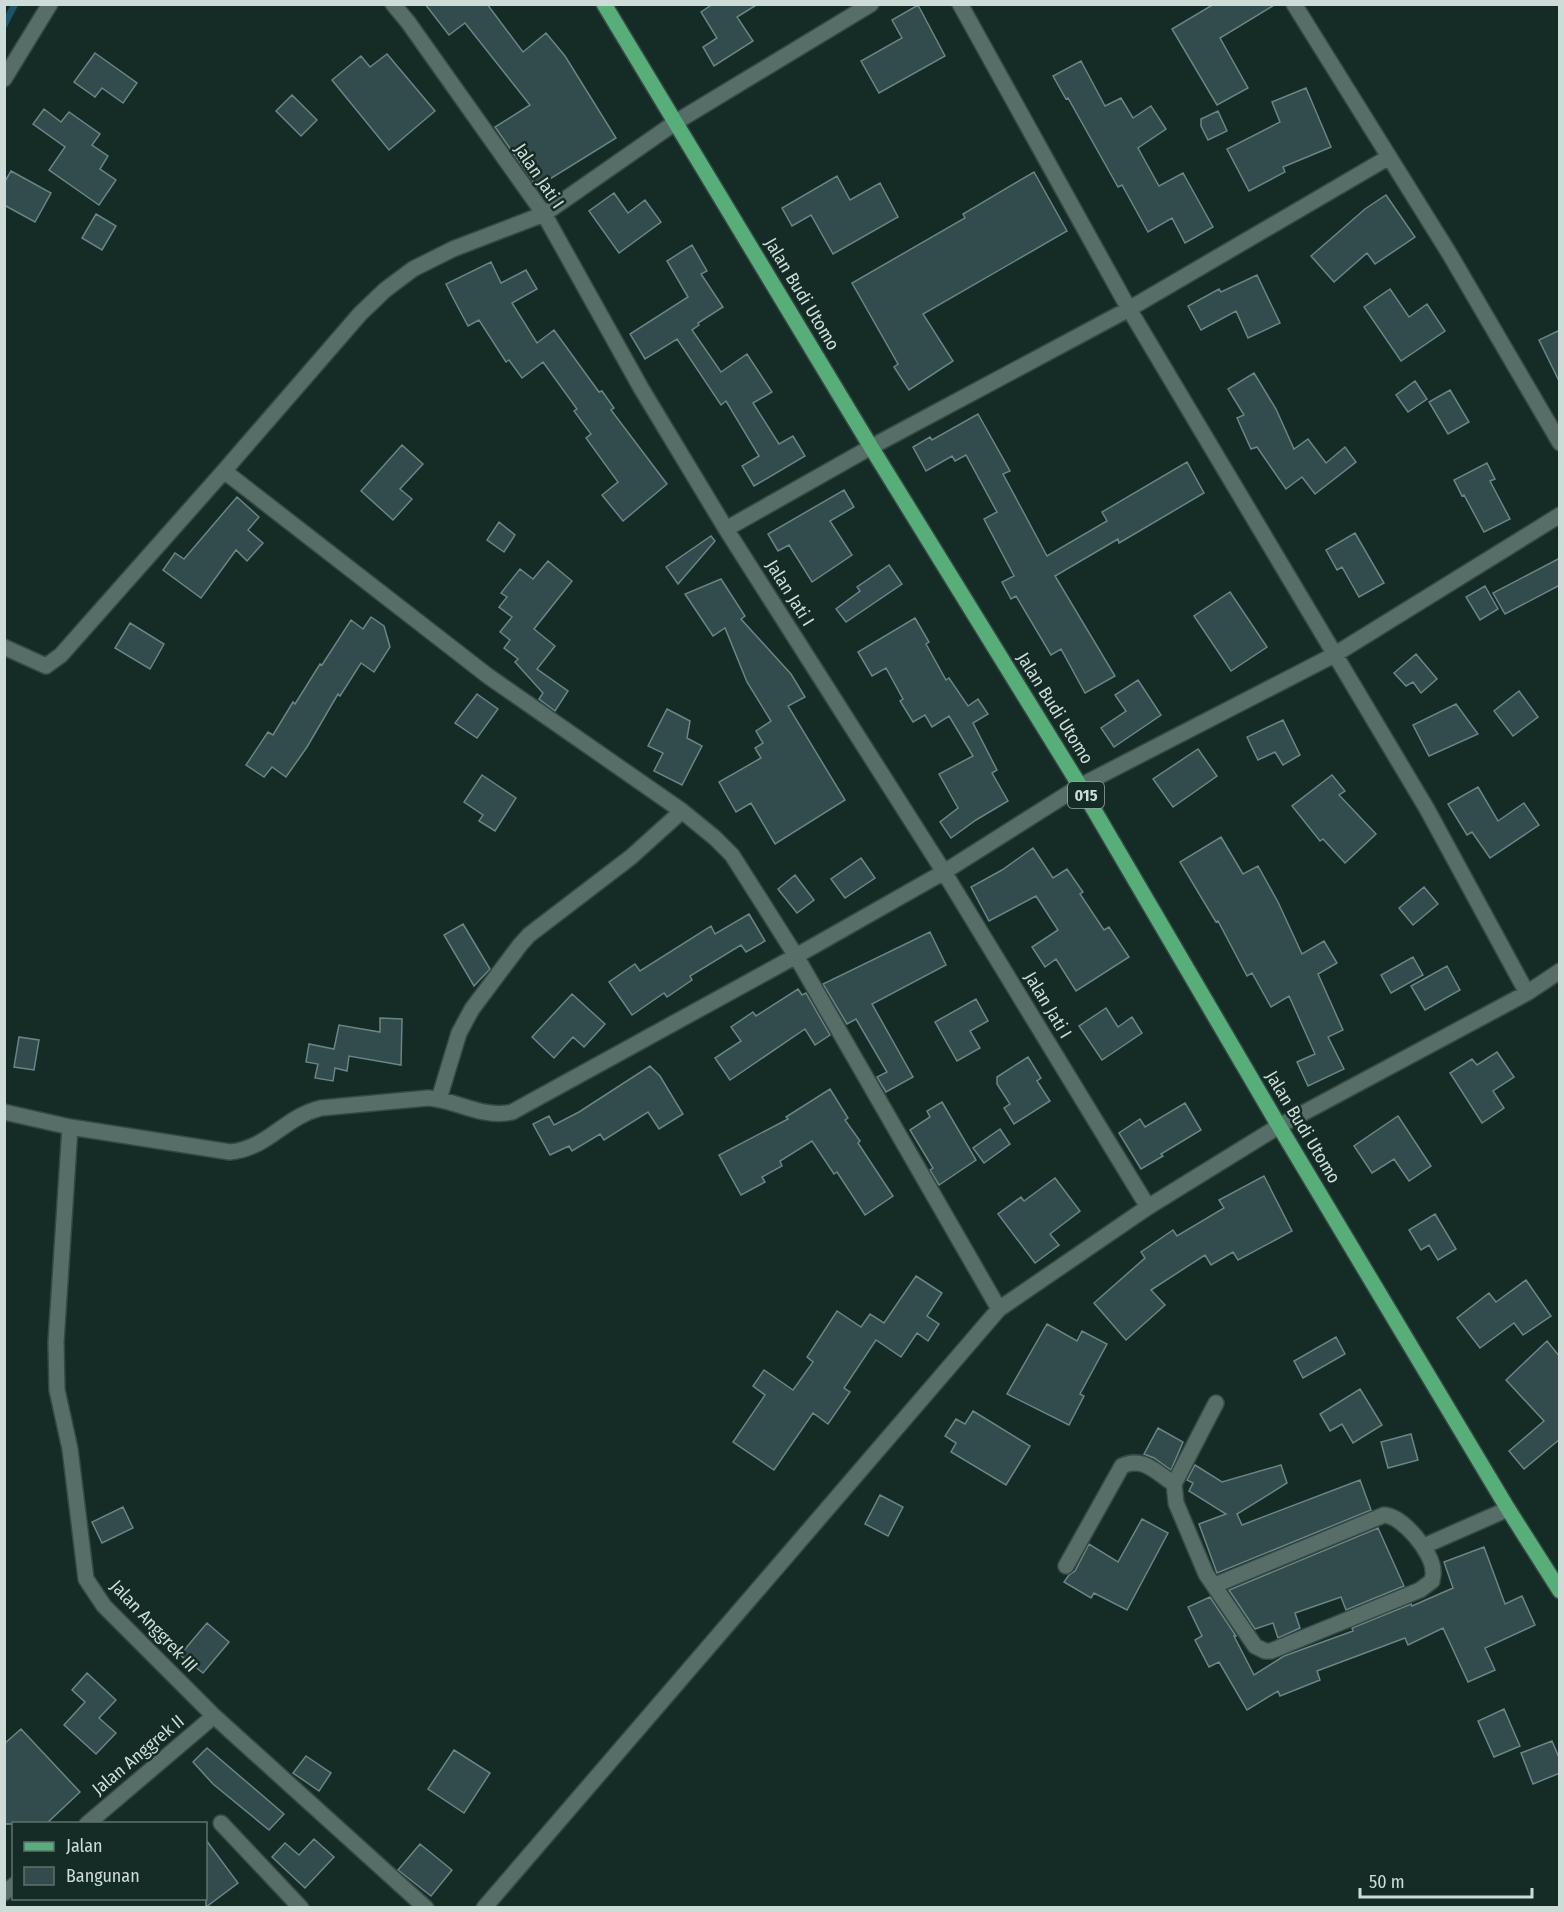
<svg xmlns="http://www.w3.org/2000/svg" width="1564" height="1912" viewBox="0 0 1564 1912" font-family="'Fira Sans Condensed',sans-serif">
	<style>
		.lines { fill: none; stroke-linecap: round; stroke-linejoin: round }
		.stream { stroke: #1b5565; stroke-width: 7 }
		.building { fill: #324c4d; stroke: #6a8586; stroke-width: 1.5 }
		.minor-casing { stroke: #364843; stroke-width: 18 }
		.major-casing { stroke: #364843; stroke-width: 18 }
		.minor { stroke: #566e67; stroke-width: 15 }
		.major { stroke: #57ae79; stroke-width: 15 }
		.labels { text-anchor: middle; stroke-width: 5; stroke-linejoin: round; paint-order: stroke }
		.shield { fill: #152c26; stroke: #96a7a2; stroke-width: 1.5 }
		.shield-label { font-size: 16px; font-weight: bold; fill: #cedcd7 }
		.street-label { font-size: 18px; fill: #cedcd7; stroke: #152c26 }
	</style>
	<rect width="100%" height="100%" fill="#152c26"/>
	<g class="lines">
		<path class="stream" d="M 4,25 L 15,4"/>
	</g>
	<path class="building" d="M 425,4 L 487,4 L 523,52 L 546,33 L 565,56 L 616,138 L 537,187 L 495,127 L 530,105 L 465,23 L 449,35 Z
		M 713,4 L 758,4 L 737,17 L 753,41 L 714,66 L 703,47 L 717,38 L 701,12 Z
		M 1214,4 L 1276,4 L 1220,38 L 1248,88 L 1217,105 L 1172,29 Z
		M 918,5 L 945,56 L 879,93 L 861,61 L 902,38 L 892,20 Z
		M 95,53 L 137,83 L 123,103 L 102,88 L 95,97 L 74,82 Z
		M 387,54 L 435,111 L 389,150 L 332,80 L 361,56 L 370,67 Z
		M 1081,61 L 1105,106 L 1121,98 L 1133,118 L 1151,106 L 1166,129 L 1138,148 L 1159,186 L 1183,173 L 1213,227 L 1185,243 L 1172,218 L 1148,232 L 1122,185 L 1118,187 L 1068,98 L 1066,99 L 1053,76 Z
		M 1306,88 L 1331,147 L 1283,167 L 1285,172 L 1249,191 L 1227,149 L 1280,122 L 1272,102 Z
		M 292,95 L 317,120 L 301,136 L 276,111 Z
		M 44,109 L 61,122 L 69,112 L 100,134 L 92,145 L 108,156 L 100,169 L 116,180 L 99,205 L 49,170 L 65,147 L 33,124 Z
		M 1218,111 L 1227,131 L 1208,140 L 1201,126 L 1201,119 Z
		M 11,171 L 51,193 L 35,222 L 4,205 L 4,183 Z
		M 1034,172 L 1067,231 L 923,314 L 953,361 L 909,390 L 894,367 L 898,364 L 852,283 L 965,218 L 963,214 Z
		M 837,176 L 850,200 L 880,183 L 898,217 L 833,254 L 811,215 L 792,226 L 782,208 Z
		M 614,193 L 628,213 L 645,200 L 661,222 L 619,253 L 589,211 Z
		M 1386,195 L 1415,237 L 1375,264 L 1367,253 L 1334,282 L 1311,256 L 1365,209 Z
		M 96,214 L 116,226 L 102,250 L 82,238 Z
		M 692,245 L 707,271 L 701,274 L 723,307 L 698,323 L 699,325 L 692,330 L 721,372 L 747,354 L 772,392 L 753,403 L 779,444 L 793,436 L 805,456 L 754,486 L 742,466 L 759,456 L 726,401 L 721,405 L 677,339 L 645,359 L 630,334 L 688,297 L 667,261 Z
		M 491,262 L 501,283 L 526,270 L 537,289 L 512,303 L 537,343 L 554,330 L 599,392 L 602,391 L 614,408 L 611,410 L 667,484 L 623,521 L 602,495 L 618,482 L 586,438 L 591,434 L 574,411 L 577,409 L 543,362 L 522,378 L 509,360 L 506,362 L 479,320 L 468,326 L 452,296 L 446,284 Z
		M 1257,275 L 1280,323 L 1248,338 L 1236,311 L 1201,330 L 1188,306 L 1219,289 L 1221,292 Z
		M 1390,289 L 1409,317 L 1427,304 L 1445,331 L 1401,361 L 1364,307 Z
		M 1560,330 L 1560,383 L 1539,340 Z
		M 1254,373 L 1276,409 L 1294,449 L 1308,439 L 1326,463 L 1345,447 L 1356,462 L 1315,494 L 1302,477 L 1286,489 L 1257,447 L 1251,449 L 1237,418 L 1244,415 L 1228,389 Z
		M 1415,381 L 1427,399 L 1408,412 L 1396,395 Z
		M 1450,390 L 1469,422 L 1448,434 L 1429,402 Z
		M 978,414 L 1010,471 L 1003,474 L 1047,556 L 1107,521 L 1102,512 L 1187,462 L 1204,493 L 1119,543 L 1118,539 L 1055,576 L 1115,676 L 1085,693 L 1061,649 L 1051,655 L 1016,596 L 1011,599 L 1002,582 L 1014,576 L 984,519 L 997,512 L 966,455 L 955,461 L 952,456 L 926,471 L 913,447 L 930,437 L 932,440 Z
		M 402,445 L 423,464 L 400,489 L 412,499 L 393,520 L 361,491 Z
		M 1487,463 L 1495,479 L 1490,481 L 1510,519 L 1484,532 L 1464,495 L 1462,496 L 1454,480 Z
		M 844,490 L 854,507 L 830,521 L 852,555 L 812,582 L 789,545 L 778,551 L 768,534 Z
		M 237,497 L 259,517 L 248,530 L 263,543 L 247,561 L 236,550 L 201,598 L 163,570 L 175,553 L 184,559 Z
		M 499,522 L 515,535 L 504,552 L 487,540 Z
		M 1355,533 L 1384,583 L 1359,597 L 1342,567 L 1337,570 L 1326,550 Z
		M 711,536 L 715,541 L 678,584 L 666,567 Z
		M 1560,558 L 1560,585 L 1505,614 L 1493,593 Z
		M 548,561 L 572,581 L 534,629 L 555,646 L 537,669 L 568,691 L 555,711 L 539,699 L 543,693 L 515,662 L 518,659 L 504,648 L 510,640 L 500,632 L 512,617 L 499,607 L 507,597 L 501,593 L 520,569 L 533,579 Z
		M 889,565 L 902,584 L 846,622 L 836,609 L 860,591 L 857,587 Z
		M 721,579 L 745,616 L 741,619 L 791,674 L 805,697 L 788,706 L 845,800 L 775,844 L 751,803 L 736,812 L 719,782 L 761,758 L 755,748 L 763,743 L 756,731 L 771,721 L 747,682 L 725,628 L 713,636 L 685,594 Z
		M 1485,586 L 1498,609 L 1480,620 L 1466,597 Z
		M 1230,592 L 1267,647 L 1231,671 L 1194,616 Z
		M 371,617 L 384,626 L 390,647 L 374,672 L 361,663 L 340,696 L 338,694 L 307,747 L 286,777 L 272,767 L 264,777 L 246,765 L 268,732 L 273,735 L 293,702 L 295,704 L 320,664 L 322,665 L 351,620 L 363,629 Z
		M 915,618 L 929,642 L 926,644 L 946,680 L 949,678 L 968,706 L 978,699 L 988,714 L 973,723 L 997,770 L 992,773 L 1008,801 L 976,820 L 951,838 L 940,822 L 958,808 L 939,774 L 973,756 L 949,716 L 932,727 L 925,715 L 913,722 L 900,701 L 903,699 L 886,668 L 872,676 L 858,652 Z
		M 130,623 L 164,644 L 150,669 L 115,648 Z
		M 1416,654 L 1437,679 L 1421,693 L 1413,682 L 1406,686 L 1394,673 Z
		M 1138,680 L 1161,715 L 1114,747 L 1101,728 L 1126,711 L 1115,695 Z
		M 1519,691 L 1538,717 L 1513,736 L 1494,711 Z
		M 477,694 L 498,709 L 477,738 L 455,723 Z
		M 1456,704 L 1478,734 L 1429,756 L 1413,725 Z
		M 667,709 L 690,721 L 687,738 L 702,746 L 682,785 L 654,771 L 663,753 L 648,746 Z
		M 1283,720 L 1300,755 L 1283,765 L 1275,752 L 1258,760 L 1247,737 Z
		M 1198,749 L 1217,776 L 1173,807 L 1153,779 Z
		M 482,775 L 516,798 L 495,831 L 479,821 L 483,815 L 464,802 Z
		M 1332,775 L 1345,791 L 1339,795 L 1376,834 L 1345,863 L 1323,839 L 1320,841 L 1292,806 Z
		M 1478,787 L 1498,821 L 1524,803 L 1539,825 L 1490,858 L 1472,832 L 1467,835 L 1448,804 Z
		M 1221,837 L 1243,874 L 1258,866 L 1278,902 L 1302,954 L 1324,941 L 1337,963 L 1318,974 L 1343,1030 L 1328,1037 L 1344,1069 L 1308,1086 L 1297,1062 L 1315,1054 L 1289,996 L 1271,1007 L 1252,973 L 1247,976 L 1218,921 L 1216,922 L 1180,862 Z
		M 1033,848 L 1053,878 L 1067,869 L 1083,892 L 1080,894 L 1104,930 L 1109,927 L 1129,957 L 1076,991 L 1056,959 L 1045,967 L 1032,947 L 1058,930 L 1036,896 L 989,921 L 971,887 L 1002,870 Z
		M 861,858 L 875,878 L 845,898 L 831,879 Z
		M 795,875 L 814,900 L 797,913 L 778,889 Z
		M 1424,887 L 1438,904 L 1413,925 L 1399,908 Z
		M 749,914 L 765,941 L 746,952 L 741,945 L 690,976 L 692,980 L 667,997 L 664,993 L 632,1015 L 609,982 L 635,964 L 640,971 L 711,926 L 715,934 Z
		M 463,924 L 490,969 L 474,986 L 444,935 Z
		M 930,932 L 946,965 L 872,1004 L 913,1077 L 886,1092 L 877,1077 L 887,1072 L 856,1019 L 847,1024 L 823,984 Z
		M 1413,957 L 1423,975 L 1391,993 L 1381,975 Z
		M 1447,966 L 1460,990 L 1425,1010 L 1411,986 Z
		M 798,989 L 802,995 L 806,993 L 830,1035 L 815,1045 L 805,1029 L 730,1080 L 715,1058 L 741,1041 L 731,1027 L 753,1012 L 756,1016 Z
		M 572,994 L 605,1024 L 584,1047 L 573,1037 L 554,1058 L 532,1037 Z
		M 976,999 L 988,1021 L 970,1031 L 980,1048 L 957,1061 L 935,1022 Z
		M 1106,1008 L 1118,1027 L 1132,1017 L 1142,1033 L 1102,1060 L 1079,1026 Z
		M 380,1018 L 402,1019 L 401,1065 L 349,1056 L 347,1071 L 335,1068 L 333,1081 L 315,1078 L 318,1064 L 306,1062 L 309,1044 L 334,1049 L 339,1025 L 380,1032 Z
		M 19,1037 L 39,1040 L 34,1070 L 14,1067 Z
		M 1497,1052 L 1514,1077 L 1493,1091 L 1504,1108 L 1482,1123 L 1450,1073 L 1472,1059 L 1477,1065 Z
		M 1028,1057 L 1041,1078 L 1037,1081 L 1050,1101 L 1014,1124 L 1004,1108 L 1010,1104 L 997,1084 L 997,1077 Z
		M 650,1066 L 660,1076 L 683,1114 L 659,1129 L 648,1112 L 604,1140 L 600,1134 L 572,1151 L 569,1146 L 550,1155 L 533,1124 L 549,1116 L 554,1125 L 579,1112 Z
		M 830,1089 L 848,1118 L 845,1120 L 860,1141 L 858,1143 L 893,1196 L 865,1215 L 837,1172 L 834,1174 L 812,1141 L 780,1161 L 782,1166 L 762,1177 L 765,1182 L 741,1195 L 719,1155 L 788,1119 L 786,1117 Z
		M 942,1102 L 976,1160 L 939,1185 L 930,1170 L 933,1168 L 910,1130 L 930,1117 L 927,1111 Z
		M 1185,1103 L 1201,1130 L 1161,1154 L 1163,1156 L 1141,1169 L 1119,1133 L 1140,1119 L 1145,1127 Z
		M 1398,1116 L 1431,1166 L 1409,1181 L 1394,1159 L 1372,1173 L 1354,1146 Z
		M 1000,1129 L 1010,1144 L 984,1163 L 973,1148 Z
		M 1264,1176 L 1292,1231 L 1238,1260 L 1233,1252 L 1211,1265 L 1205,1255 L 1151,1290 L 1165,1305 L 1126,1340 L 1094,1303 L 1145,1258 L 1141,1252 L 1173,1230 L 1177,1236 L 1224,1208 L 1219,1200 Z
		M 1055,1178 L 1080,1211 L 1050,1234 L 1059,1245 L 1035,1263 L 998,1214 L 1021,1197 L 1024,1201 Z
		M 1435,1214 L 1456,1249 L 1438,1260 L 1429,1245 L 1421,1250 L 1409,1230 Z
		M 916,1276 L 942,1293 L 927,1316 L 939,1324 L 928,1341 L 917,1333 L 901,1357 L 876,1340 L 844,1388 L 850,1392 L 828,1424 L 813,1413 L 774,1470 L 733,1442 L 765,1395 L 753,1386 L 764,1370 L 793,1390 L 813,1362 L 807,1357 L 837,1311 L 861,1327 L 870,1314 L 884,1323 Z
		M 1526,1280 L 1551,1316 L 1523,1335 L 1514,1323 L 1480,1348 L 1457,1318 L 1489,1293 L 1496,1302 Z
		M 1047,1324 L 1077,1341 L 1082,1331 L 1107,1344 L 1080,1394 L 1084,1396 L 1069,1425 L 1007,1394 Z
		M 1336,1337 L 1345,1354 L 1303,1378 L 1294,1361 Z
		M 1547,1341 L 1560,1357 L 1560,1439 L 1524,1469 L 1509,1451 L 1544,1421 L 1506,1380 Z
		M 1360,1389 L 1382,1425 L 1353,1443 L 1342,1424 L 1330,1431 L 1320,1414 Z
		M 973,1411 L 1030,1446 L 1006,1485 L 951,1452 L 956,1443 L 945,1436 L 956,1419 L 965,1424 Z
		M 1158,1428 L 1183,1442 L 1171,1470 L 1154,1458 L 1144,1454 Z
		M 1411,1434 L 1418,1460 L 1388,1468 L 1381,1442 Z
		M 1195,1465 L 1222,1482 L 1281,1465 L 1287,1483 L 1237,1514 L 1242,1525 L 1360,1480 L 1371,1510 L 1217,1573 L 1199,1524 L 1226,1514 L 1189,1491 L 1193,1483 L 1187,1480 Z
		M 880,1495 L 903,1507 L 888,1536 L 865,1524 Z
		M 123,1507 L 133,1528 L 102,1543 L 92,1522 Z
		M 1142,1519 L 1168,1533 L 1127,1610 L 1094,1593 L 1091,1598 L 1064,1582 L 1069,1575 L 1075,1571 L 1089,1544 L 1118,1562 Z
		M 1378,1528 L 1404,1586 L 1346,1610 L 1341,1597 L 1295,1613 L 1300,1628 L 1278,1638 L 1273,1623 L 1255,1629 L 1229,1590 Z
		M 1484,1547 L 1505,1604 L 1522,1596 L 1535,1625 L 1485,1648 L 1495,1670 L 1468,1682 L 1443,1628 L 1408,1645 L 1405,1638 L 1317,1671 L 1320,1680 L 1280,1696 L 1278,1691 L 1247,1710 L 1219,1662 L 1209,1667 L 1195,1640 L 1202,1636 L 1188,1607 L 1210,1597 L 1236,1636 L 1234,1636 L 1254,1675 L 1284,1656 L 1353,1631 L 1352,1628 L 1411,1604 L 1412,1606 L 1453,1588 L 1444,1562 Z
		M 207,1623 L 229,1642 L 203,1673 L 180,1655 Z
		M 87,1673 L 116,1700 L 99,1718 L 116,1733 L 96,1754 L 64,1725 L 85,1702 L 72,1690 Z
		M 1504,1709 L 1520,1746 L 1494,1757 L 1478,1721 Z
		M 21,1729 L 80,1792 L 46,1824 L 4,1824 L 4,1744 Z
		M 1552,1741 L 1560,1760 L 1560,1773 L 1533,1784 L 1521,1753 Z
		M 207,1748 L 284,1814 L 269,1830 L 213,1784 L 193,1762 Z
		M 454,1750 L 490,1773 L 464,1813 L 428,1789 Z
		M 306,1756 L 331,1773 L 319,1791 L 293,1773 Z
		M 314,1839 L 334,1857 L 305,1888 L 272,1857 L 285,1843 L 299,1855 Z
		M 206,1840 L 238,1883 L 206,1907 Z
		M 420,1844 L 452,1870 L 431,1896 L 398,1870 Z"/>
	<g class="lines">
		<defs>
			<path id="minor" d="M 393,4 L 408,22 L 544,214 L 641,388 L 726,529 L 944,872 L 1148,1207
				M 960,4 L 1129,309 L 1427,809 L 1527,993
				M 1294,4 L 1449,253 L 1560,443
				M 4,79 L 50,4
				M 224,471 L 488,676 L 682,811 L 715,838 L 732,855 L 796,956 L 999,1309
				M 726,529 L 871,447 L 1129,309 L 1389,157
				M 4,647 L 46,666 L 61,655 L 224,471 L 360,314 L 385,290 L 413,269 L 453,249 L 544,214 L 676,122 L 871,4
				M 439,1099 L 459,1033 L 472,1009 L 520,945 L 529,935 L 631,857 L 682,811
				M 4,1112 L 70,1127 L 230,1152 C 269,1148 284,1117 321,1108 L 428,1098 C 457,1100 483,1119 512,1112 L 796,956 L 944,872 L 1080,786 L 1334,655 L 1560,515
				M 70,1127 L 56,1342 L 57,1390 L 70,1449 L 86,1579 L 104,1606 L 214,1716 L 426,1908
				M 1424,1546 L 1508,1509
				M 1066,1566 L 1122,1466 C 1143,1456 1156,1472 1174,1484
				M 1215,1585 L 1384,1515 C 1403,1516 1433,1553 1433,1571 C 1434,1575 1432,1578 1432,1581 L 1420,1590 L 1271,1651 L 1265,1651 L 1255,1646 L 1206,1574 L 1176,1503 L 1174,1484 L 1216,1403
				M 221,1823 L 301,1908
				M 87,1824 L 214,1716
				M 4,1893 L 14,1885
				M 484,1908 L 999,1309 L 1148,1207 L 1279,1126 L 1527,993 L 1560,971"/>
			<path id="major" d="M 604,4 L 871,447 L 1080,786 L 1279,1126 L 1508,1509 L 1560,1591"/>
		</defs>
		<use href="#minor" class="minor-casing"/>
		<use href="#major" class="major-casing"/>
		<use href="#minor" class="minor"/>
		<use href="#major" class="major"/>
	</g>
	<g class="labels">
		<rect class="shield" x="1068" y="782" width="36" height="26" rx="4.5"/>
		<g class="shield-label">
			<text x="1086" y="801">015</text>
		</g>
		<g class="street-label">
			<text transform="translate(539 176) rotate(56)" y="6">Jalan Jati I</text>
			<text transform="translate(802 294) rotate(59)" y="6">Jalan Budi Utomo</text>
			<text transform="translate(790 593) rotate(58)" y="6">Jalan Jati I</text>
			<text transform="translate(1055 708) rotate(58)" y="6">Jalan Budi Utomo</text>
			<text transform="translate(1048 1005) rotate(59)" y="6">Jalan Jati I</text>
			<text transform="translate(1303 1127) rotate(59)" y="6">Jalan Budi Utomo</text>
			<text transform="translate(154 1626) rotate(47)" y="6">Jalan Anggrek III</text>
			<text transform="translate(138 1755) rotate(-40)" y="6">Jalan Anggrek II</text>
		</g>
	</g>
	<rect width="1564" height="1912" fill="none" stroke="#cedcd7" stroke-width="12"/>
	<rect x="12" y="1822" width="195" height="78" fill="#152c26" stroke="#5f726d" stroke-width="1.5"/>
	<rect x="24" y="1842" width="30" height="9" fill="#57ae79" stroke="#5f726d" stroke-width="1.5"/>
	<text x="66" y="1852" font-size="18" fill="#cedcd7">Jalan</text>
	<rect x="24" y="1867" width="30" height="18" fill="#324c4d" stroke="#5f726d" stroke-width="1.5"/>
	<text x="66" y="1882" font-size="18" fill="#cedcd7">Bangunan</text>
	<path d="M1360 1888v9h172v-9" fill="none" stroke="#cedcd7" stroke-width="3"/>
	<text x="1369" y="1888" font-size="18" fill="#cedcd7" stroke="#152c26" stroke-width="4.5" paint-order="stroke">50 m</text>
</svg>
